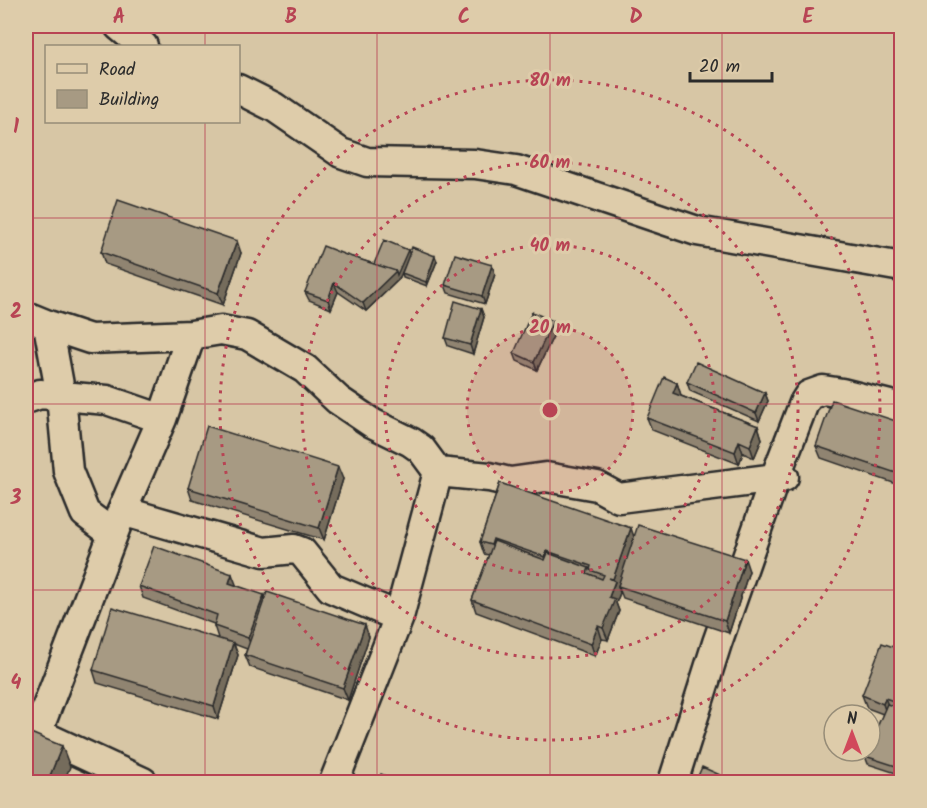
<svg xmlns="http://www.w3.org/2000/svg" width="927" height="808" viewBox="0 0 927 808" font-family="Kalam,sans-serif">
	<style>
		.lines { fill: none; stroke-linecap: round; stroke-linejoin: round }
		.street-casing { stroke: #2b2b2b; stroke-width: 33 }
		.street { stroke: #deccaa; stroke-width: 28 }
		.wall { fill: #908471; stroke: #2b2b2b; stroke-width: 1.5 }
		.shaded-wall { fill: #756c5c; stroke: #2b2b2b; stroke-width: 1.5 }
		.building { fill: #a79a83; stroke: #2b2b2b; stroke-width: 1.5 }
		.grid { fill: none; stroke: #b84454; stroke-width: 1.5; stroke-opacity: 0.55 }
		.ring { fill: none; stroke: #b84454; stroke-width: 3; stroke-dasharray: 3 6 }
		.centre { fill: #b84454; stroke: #deccaa; stroke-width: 3 }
		.ring-label { font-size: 18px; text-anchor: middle; font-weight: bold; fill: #b84454; stroke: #deccaa; stroke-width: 6; stroke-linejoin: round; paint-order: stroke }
		.neatline { fill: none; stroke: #b84454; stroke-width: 2 }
		.grid-label { font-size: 20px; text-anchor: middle; font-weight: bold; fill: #b84454 }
	</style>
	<rect width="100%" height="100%" fill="#d7c6a5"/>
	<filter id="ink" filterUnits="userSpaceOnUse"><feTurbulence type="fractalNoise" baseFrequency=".0167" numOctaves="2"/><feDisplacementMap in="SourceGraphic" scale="12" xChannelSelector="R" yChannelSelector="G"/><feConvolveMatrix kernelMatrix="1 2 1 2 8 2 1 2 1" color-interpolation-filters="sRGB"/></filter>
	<g filter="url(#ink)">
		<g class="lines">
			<defs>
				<path id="street" d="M 119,26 L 143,46
					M 238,89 L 274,107 L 341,153 L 367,162 L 475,164 L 516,170 L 697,231 L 902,267
					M 26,316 L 48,325 L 90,339 L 191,335 L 221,330 L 247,335 L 305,369 L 338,400 L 372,423 L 411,442 L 421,449 L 438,472 L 489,477 L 510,482 L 546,477 L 597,486 L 619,498 L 784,477
					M 48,325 L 61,396 L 68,471 L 85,513 L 113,534
					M 26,399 L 40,394 L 107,400 L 162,419
					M 122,511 L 264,552 L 294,549 L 302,552 L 331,588 L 399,617
					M 26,730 L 37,733 L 143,782
					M 37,733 L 122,511 L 162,419 L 191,335
					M 334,782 L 399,617 L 438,472
					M 673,782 L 717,643 L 775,478 L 804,403 L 809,395 L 823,390 L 842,393 L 902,408"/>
			</defs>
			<use href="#street" class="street-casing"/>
			<use href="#street" class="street"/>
		</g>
		<path class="wall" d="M 408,250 L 409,253 L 437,261 L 427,286 L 403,277 L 402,272 L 399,279 L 366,311 L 338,292 L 331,309 L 309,300 L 305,292 L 346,255 L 374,264 Z
			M 101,252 L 241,253 L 223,305 L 105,264 Z
			M 495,274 L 485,304 L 448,293 L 445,285 Z
			M 481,309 L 484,317 L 473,354 L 448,346 L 445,338 Z
			M 553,321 L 556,330 L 537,370 L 517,361 L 514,353 Z
			M 687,382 L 765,393 L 768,401 L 759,421 L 690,391 Z
			M 677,383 L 681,396 L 758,426 L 762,439 L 754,458 L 743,453 L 739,464 L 652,430 L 647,418 Z
			M 902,423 L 902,486 L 821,458 L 816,446 Z
			M 343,479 L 324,540 L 192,500 L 188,488 Z
			M 500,483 L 634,537 L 749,571 L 729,633 L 623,598 L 619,588 L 620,593 L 616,603 L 619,611 L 608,640 L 602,639 L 595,656 L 476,612 L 472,600 L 489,555 L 484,554 L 480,542 Z
			M 139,586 L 237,586 L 265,598 L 369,637 L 348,700 L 250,667 L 245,655 L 247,649 L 234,644 L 238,655 L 218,719 L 97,683 L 93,670 L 218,638 L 214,626 L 214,624 L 143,598 Z
			M 902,650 L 902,775 L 868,764 L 865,756 L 883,714 L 867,708 L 862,695 Z"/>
		<path class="shaded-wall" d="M 237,241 L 241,253 L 223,305 L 218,293 Z
			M 408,250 L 410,255 L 399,279 L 366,311 L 363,303 Z
			M 435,256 L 437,261 L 427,286 L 426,282 Z
			M 492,265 L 495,274 L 485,304 L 482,296 Z
			M 334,283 L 338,292 L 331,309 L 328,300 Z
			M 481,309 L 484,317 L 473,354 L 470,345 Z
			M 553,321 L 556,330 L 537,370 L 534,362 Z
			M 677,383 L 681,395 L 677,405 L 673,393 Z
			M 765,393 L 768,401 L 759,421 L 756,413 Z
			M 758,426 L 762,439 L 754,458 L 750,446 Z
			M 739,441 L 743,453 L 739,464 L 735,452 Z
			M 338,467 L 343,479 L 324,540 L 319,528 Z
			M 631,528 L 635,540 L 618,586 L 620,593 L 616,603 L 619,611 L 608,640 L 603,628 L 609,597 L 615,582 L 613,579 Z
			M 745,559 L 749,571 L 729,633 L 725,621 Z
			M 232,574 L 237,587 L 229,583 Z
			M 264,595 L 268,608 L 253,651 L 248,638 Z
			M 365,625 L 369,637 L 348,700 L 343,688 Z
			M 598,626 L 602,639 L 595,656 L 591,644 Z
			M 233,643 L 238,655 L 218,719 L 214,706 Z
			M 885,698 L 890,710 L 887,716 L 883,704 Z
			M 62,746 L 70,767 L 63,783 L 47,783 Z"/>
		<path class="building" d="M 118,200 L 237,241 L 218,293 L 101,252 Z
			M 384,240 L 408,250 L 397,275 L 396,271 L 374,264 Z
			M 323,246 L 346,255 L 396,271 L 363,303 L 334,283 L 328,300 L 305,292 Z
			M 412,247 L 435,256 L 426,282 L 402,273 Z
			M 455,254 L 492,265 L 482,296 L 445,285 Z
			M 455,301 L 481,309 L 470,345 L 445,338 Z
			M 532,312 L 553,321 L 534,362 L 514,353 Z
			M 696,362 L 765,393 L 756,413 L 687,382 Z
			M 664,377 L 677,383 L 673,393 L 758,426 L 750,446 L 739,441 L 735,452 L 647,418 Z
			M 832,400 L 902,423 L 902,475 L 816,446 Z
			M 207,426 L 338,467 L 319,528 L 188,488 Z
			M 500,483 L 631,528 L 613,579 L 609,578 L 615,581 L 609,597 L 615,599 L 603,628 L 598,626 L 591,644 L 472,600 L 494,541 L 545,560 L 548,553 L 589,568 L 587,573 L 602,579 L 604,575 L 590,570 L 591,566 L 547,551 L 545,557 L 493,539 L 491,545 L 480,542 Z
			M 638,525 L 745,559 L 725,621 L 618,586 Z
			M 154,546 L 232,574 L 229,583 L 264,595 L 248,638 L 214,626 L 217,615 L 139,586 Z
			M 267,592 L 365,625 L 343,688 L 245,655 Z
			M 112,607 L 233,643 L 214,706 L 93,670 Z
			M 882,643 L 902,650 L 902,704 L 885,698 L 883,704 L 862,695 Z
			M 887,704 L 902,709 L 902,768 L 865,756 L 867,751 L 870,751 L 870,744 Z
			M 26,731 L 62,746 L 47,783 L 26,783 Z
			M 702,767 L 738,783 L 695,783 Z
			M 381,774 L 398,781 L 398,783 L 378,783 Z
			M 557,778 L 572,783 L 556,783 Z"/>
	</g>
	<path class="grid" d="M 205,26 L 205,46M 377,26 L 377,782M 550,26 L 550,782M 722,26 L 722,782M 205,122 L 205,782M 26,218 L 902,218M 26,404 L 902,404M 26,590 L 902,590"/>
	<circle cx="550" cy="410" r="83" fill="#b84454" fill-opacity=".12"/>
	<g class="ring">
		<circle cx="550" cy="410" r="83"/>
		<circle cx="550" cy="410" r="165"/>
		<circle cx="550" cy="410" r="248"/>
		<circle cx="550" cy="410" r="330"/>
	</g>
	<circle cx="550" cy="410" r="9" class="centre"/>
	<g class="ring-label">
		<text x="550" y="86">80 m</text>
		<text x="550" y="168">60 m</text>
		<text x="550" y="251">40 m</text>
		<text x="550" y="333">20 m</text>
	</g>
	<rect width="927" height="808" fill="none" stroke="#deccaa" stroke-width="66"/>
	<rect x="45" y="45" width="195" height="78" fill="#deccaa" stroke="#968c77" stroke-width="1.5"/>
	<rect x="57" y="64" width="30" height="9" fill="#deccaa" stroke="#968c77" stroke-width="1.5"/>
	<text x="99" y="75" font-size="18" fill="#2b2b2b">Road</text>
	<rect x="57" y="90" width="30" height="18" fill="#a79a83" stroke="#968c77" stroke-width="1.5"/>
	<text x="99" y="105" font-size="18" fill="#2b2b2b">Building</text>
	<g transform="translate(852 733)"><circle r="28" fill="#deccaa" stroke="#968c77" stroke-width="1.5"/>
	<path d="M0-4.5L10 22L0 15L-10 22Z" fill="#d1495b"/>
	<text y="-9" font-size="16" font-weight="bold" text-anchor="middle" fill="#2b2b2b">N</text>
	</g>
	<path d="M690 72v9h82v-9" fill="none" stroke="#2b2b2b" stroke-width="3"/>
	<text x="699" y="72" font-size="18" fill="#2b2b2b" stroke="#deccaa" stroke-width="4.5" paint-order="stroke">20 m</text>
	<rect x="33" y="33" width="861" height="742" class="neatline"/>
	<g class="grid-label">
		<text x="119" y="23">A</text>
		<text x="291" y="23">B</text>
		<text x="464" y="23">C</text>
		<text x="636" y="23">D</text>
		<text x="808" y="23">E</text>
		<text x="16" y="133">1</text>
		<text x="16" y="318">2</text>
		<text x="16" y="504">3</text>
		<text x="16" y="689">4</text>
	</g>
</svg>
